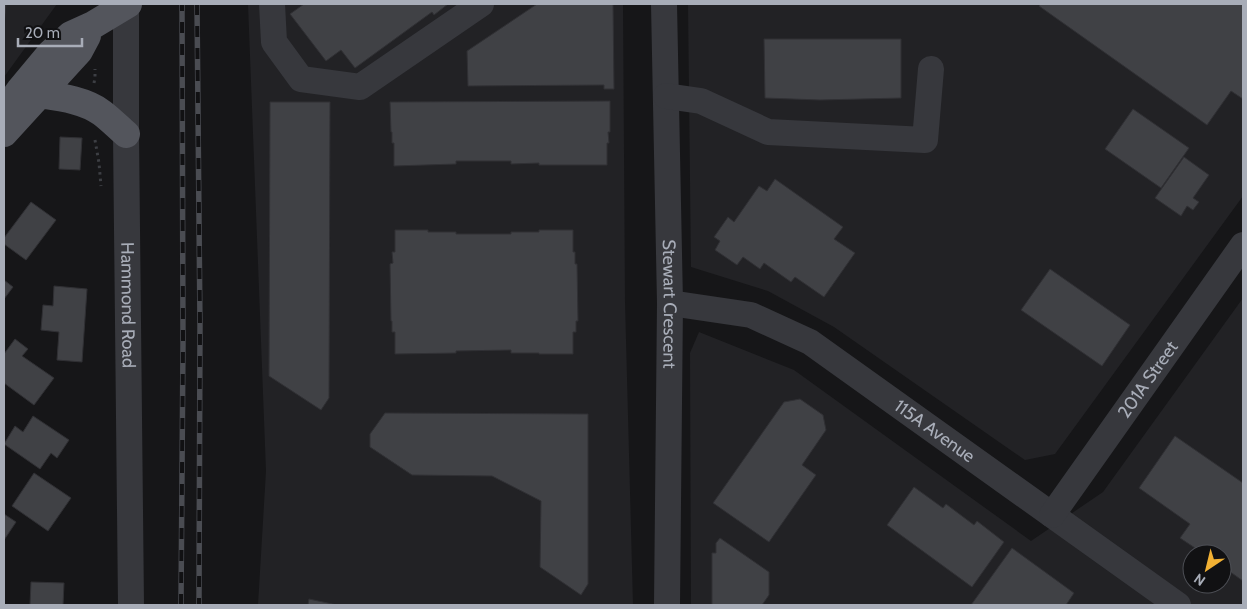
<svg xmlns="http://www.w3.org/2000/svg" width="1247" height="609" viewBox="0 0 1247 609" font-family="Cabin,sans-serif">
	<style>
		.built { fill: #222225; fill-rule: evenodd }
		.building { fill: #404145; stroke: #303034 }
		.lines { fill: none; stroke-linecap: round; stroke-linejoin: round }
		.path { stroke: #3d3f44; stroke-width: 3; stroke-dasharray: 2.5 4; stroke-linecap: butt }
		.minor { stroke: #37383d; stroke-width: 26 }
		.major { stroke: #53555c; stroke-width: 28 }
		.rail-casing { stroke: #4a4c52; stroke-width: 5.5 }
		.rail { stroke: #111113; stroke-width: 4; stroke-dasharray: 11; stroke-linecap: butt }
		.labels { text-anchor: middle; stroke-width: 4.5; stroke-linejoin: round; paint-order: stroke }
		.street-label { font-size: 18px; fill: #a8adb8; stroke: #111113 }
	</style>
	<rect width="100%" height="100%" fill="#161618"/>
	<path class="built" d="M 4,4 L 57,4 L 4,77 Z
		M 248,4 L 623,4 L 625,302 L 633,605 L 258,605 L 266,471 Z
		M 688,4 L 1243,4 L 1243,196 L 1055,454 L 1025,460 L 834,327 L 768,291 L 691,267 Z
		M 1243,298 L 1243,605 L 691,605 L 690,353 L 699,332 L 794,370 L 1031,541 L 1103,492 ZM 1192,554 L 1222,554 L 1222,584 L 1192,584 Z"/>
	<path class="building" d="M 4,4 L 6,4 L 4,25 Z
		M 304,4 L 448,4 L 434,15 L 432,12 L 355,68 L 341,50 L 326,61 L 290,14 Z
		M 537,4 L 613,4 L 614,89 L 604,89 L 604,85 L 468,86 L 467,51 Z
		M 1041,4 L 1243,4 L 1243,99 L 1231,91 L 1207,125 L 1039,6 Z
		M 764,39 L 901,39 L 901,98 L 820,100 L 765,98 Z
		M 610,101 L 610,132 L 608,132 L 609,143 L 607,143 L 607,165 L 539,165 L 539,163 L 511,164 L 511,161 L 456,161 L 456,164 L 394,166 L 394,143 L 392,143 L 392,132 L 391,132 L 390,102 Z
		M 270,102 L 330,102 L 329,398 L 321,410 L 269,376 Z
		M 1133,109 L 1189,148 L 1161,188 L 1105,149 Z
		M 60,137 L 82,138 L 80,170 L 59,169 Z
		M 1184,157 L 1209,175 L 1193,198 L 1199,202 L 1193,210 L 1187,206 L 1181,216 L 1155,198 Z
		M 775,179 L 843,227 L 834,239 L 855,253 L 824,297 L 795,277 L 791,282 L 764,263 L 760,269 L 743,257 L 737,265 L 715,250 L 720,241 L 714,237 L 728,217 L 734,222 L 759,186 L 767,191 Z
		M 31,202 L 56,220 L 26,260 L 4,244 L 4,238 Z
		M 395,230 L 428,230 L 428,232 L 456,232 L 456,234 L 511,234 L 511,232 L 539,232 L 539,230 L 573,230 L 573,252 L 575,252 L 575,264 L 577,264 L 578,321 L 576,321 L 576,332 L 573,332 L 573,354 L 539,354 L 539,353 L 511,353 L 511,350 L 456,351 L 456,353 L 395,354 L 395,332 L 392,332 L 392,321 L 391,321 L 390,264 L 393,263 L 392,252 L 395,252 Z
		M 1050,269 L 1130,325 L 1102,366 L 1021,310 Z
		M 4,280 L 13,287 L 4,299 Z
		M 54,286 L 87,289 L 82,362 L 57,360 L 59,332 L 41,330 L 43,305 L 53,306 Z
		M 15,339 L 28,349 L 22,356 L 54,378 L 34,405 L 4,383 L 4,354 Z
		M 800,399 L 823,415 L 826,430 L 802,465 L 816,475 L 769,542 L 713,503 L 784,402 Z
		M 385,413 L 588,414 L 588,584 L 581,595 L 540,567 L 541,501 L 492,476 L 412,475 L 370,447 L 370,434 Z
		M 33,416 L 69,440 L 57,458 L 51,453 L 40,469 L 4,444 L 15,426 L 23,432 Z
		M 1175,436 L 1243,483 L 1243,581 L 1222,566 L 1222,554 L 1204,554 L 1180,538 L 1190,524 L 1139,488 Z
		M 34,473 L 71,498 L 48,531 L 12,506 Z
		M 914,487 L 943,508 L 946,504 L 974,525 L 977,521 L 1004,542 L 972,587 L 887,525 Z
		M 4,514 L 16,522 L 4,540 Z
		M 720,538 L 769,572 L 769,595 L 762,605 L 712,605 L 712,553 L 716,553 L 716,543 Z
		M 1012,548 L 1074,593 L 1066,605 L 971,605 Z
		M 31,582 L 64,583 L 63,605 L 30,605 Z
		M 309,599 L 337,605 L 308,605 Z"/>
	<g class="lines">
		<path class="path" d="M 94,83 L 95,78 L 95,69
			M 95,140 L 99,163 L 101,186"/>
		<g class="minor">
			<path id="s1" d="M 126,4 L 126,134 L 131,605"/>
			<path d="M 272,4 L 274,42 L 301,79 L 360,87 L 481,4"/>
			<path id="s2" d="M 664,4 L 670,303 L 667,605"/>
			<path d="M 666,96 L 701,101 L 768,132 L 925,140 L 931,69"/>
			<path id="s3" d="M 670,303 L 751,315 L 810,342 L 1178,605"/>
			<path id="s4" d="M 1052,515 L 1243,245"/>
		</g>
		<path class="major" d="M 39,94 C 59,97 85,100 102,113 C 110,119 118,127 126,134
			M 4,112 L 20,90 L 50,54 L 71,35 L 93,25 L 128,4
			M 4,133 L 79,51 L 87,36"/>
		<defs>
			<path id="rail" d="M 197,4 L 200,326 L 199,605
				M 181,605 L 183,343 L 182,4"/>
		</defs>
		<use href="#rail" class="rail-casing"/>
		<use href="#rail" class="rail"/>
	</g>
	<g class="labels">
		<g class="street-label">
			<text dy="6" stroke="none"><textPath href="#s2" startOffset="300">Stewart Crescent</textPath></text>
			<text dy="6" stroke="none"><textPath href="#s1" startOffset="301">Hammond Road</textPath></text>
			<text dy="6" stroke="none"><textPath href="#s4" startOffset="166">201A Street</textPath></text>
			<text dy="6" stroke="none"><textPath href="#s3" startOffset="300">115A Avenue</textPath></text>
		</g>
	</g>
	<rect width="1247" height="609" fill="none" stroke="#a8adb8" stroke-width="10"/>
	<g transform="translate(1207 569) rotate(215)"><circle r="24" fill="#111113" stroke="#4d4f55"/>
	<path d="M0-4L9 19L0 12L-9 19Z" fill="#f2b134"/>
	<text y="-8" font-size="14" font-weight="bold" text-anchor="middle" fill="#a8adb8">N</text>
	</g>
	<path d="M18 38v8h64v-8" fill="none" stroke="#a8adb8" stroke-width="2.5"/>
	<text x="25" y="38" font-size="15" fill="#a8adb8" stroke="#111113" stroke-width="4" paint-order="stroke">20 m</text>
</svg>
